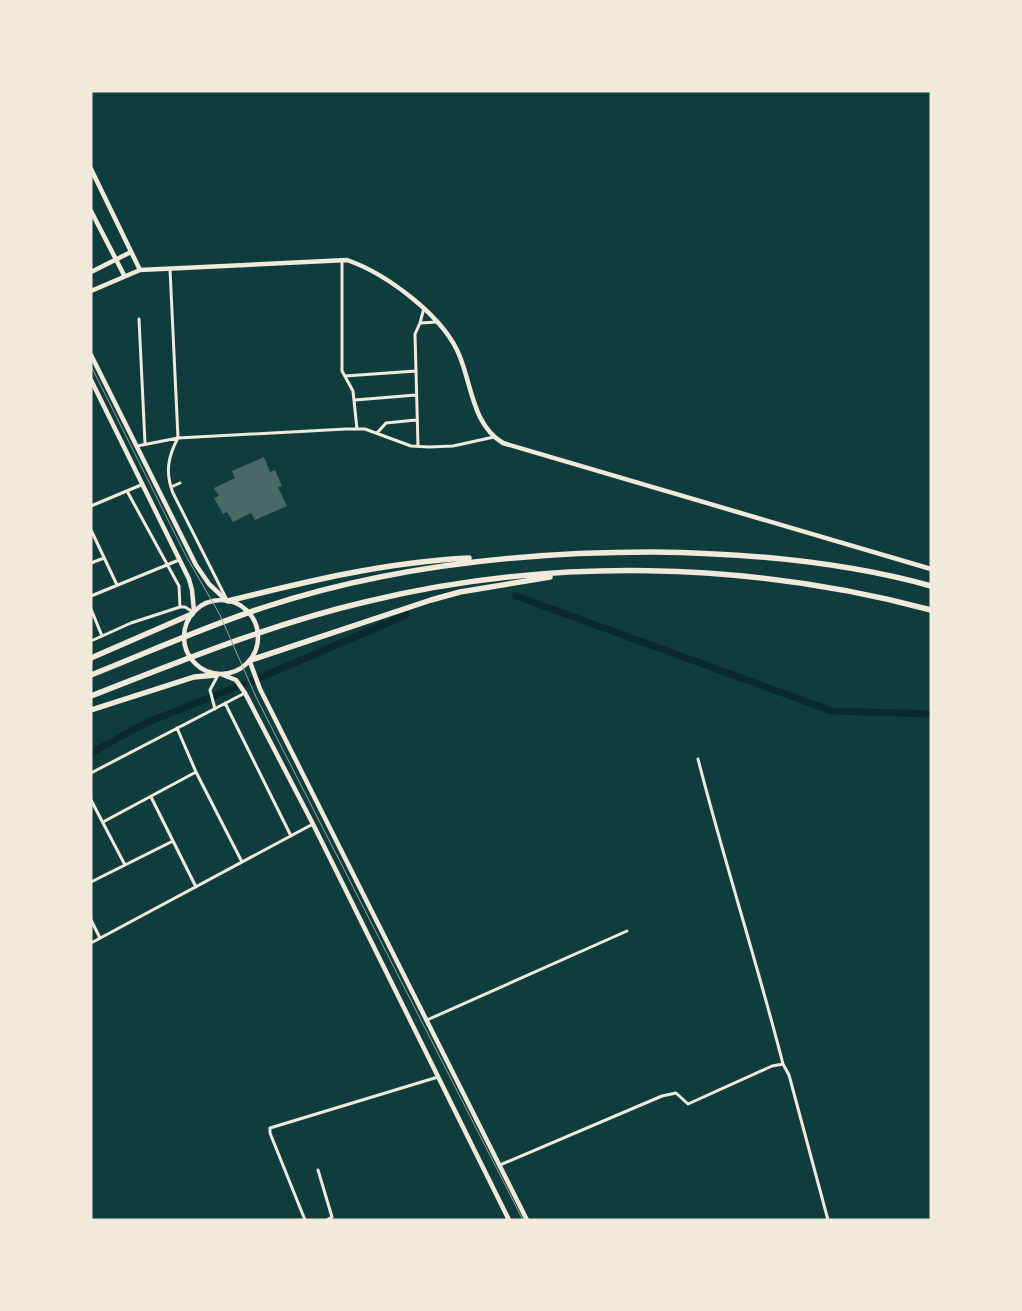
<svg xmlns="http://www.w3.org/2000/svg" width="1022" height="1311" viewBox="0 0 1022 1311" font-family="'Titillium Web',sans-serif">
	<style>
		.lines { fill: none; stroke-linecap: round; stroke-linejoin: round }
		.canal { stroke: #0a2a2b; stroke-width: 7 }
		.building { fill: #486865 }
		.minor { stroke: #f1e9da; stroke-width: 3 }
		.secondary { stroke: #f1e9da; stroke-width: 4.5 }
		.primary { stroke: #f1e9da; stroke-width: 4.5 }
		.motorway { stroke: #f1e9da; stroke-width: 5.5 }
		.tram { stroke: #97a49c; stroke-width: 1 }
	</style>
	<rect width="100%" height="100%" fill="#0f3d3e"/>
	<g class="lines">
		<path class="canal" d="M 516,596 L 832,711 L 931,714
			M 252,681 L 406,615
			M 91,753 L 146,723 L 244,684"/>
	</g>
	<path class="building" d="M 264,457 L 270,472 L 275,470 L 282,486 L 278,487 L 287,506 L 255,520 L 251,513 L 233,522 L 227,512 L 223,514 L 214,498 L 219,496 L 214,488 L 235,478 L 232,471 Z"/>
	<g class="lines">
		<path class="minor" d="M 342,260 L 342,371 L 353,391 L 357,429
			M 170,269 L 178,438 C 168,456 165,473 173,493 L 227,600
			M 139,319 L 145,443
			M 420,323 L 424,308
			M 345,376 L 416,371
			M 355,400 L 416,395
			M 377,433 L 386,423 L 416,420
			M 137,446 L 178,438 L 346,429 L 365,429 L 411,446 L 429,447 L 453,446 L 494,437
			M 418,446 L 415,334 L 420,323 L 437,322
			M 171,487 L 180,483
			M 127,491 L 179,586 L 180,607
			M 91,506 L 141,485
			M 91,530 L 117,585
			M 91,563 L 104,558
			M 91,596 L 179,560
			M 91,609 L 102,636
			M 91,641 L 131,623 L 180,607 L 185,607 L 193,612
			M 225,703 L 291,836
			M 215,709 L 210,690 L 218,675
			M 177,728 L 196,772 L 242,862
			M 698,759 C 724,861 757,962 783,1064
			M 91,773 L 245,693
			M 151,797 L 196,887
			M 91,800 L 125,865
			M 103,822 L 196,772
			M 91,882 L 173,841
			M 91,920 L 100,938
			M 91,943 L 313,824
			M 427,1020 L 627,931
			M 500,1165 L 662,1096 L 676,1093 L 688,1104 L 772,1066 L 783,1064 L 789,1075 L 828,1220
			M 318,1170 L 332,1217 L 327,1220
			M 305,1220 L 270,1133 L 270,1128 L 438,1077"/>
		<path class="secondary" d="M 91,169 L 140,270
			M 91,211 L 124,275
			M 91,272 L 131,252
			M 91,291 L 140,270 L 347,260 C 387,274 445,317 460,357 C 472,387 473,425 503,443 L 931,569
			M 91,355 L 196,565 L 209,584 L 226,600
			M 91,380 L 189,579 L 192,590 L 194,611"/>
		<path class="primary" d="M184 637a37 37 0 1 1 74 0a37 37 0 1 1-74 0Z
			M 250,662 L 260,689 L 527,1220
			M 223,675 L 236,680 L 245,693 L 313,824 L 509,1220"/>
		<path class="motorway" d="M 228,601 C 308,581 387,562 469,558
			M 91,658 L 192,614
			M 251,660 L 431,600 L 460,592 L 550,577
			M 91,675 C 149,652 206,626 265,607 C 390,566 521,552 652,552 C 746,553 841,561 931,586
			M 91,696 C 181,661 271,624 365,602 C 550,557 747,561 931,610
			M 91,710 L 194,677 L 216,675"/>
		<path class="tram" d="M 91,366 L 186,556 L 220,615 L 256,697 L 523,1220"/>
	</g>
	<rect width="1022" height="1311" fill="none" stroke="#f1e9da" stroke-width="185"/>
</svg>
